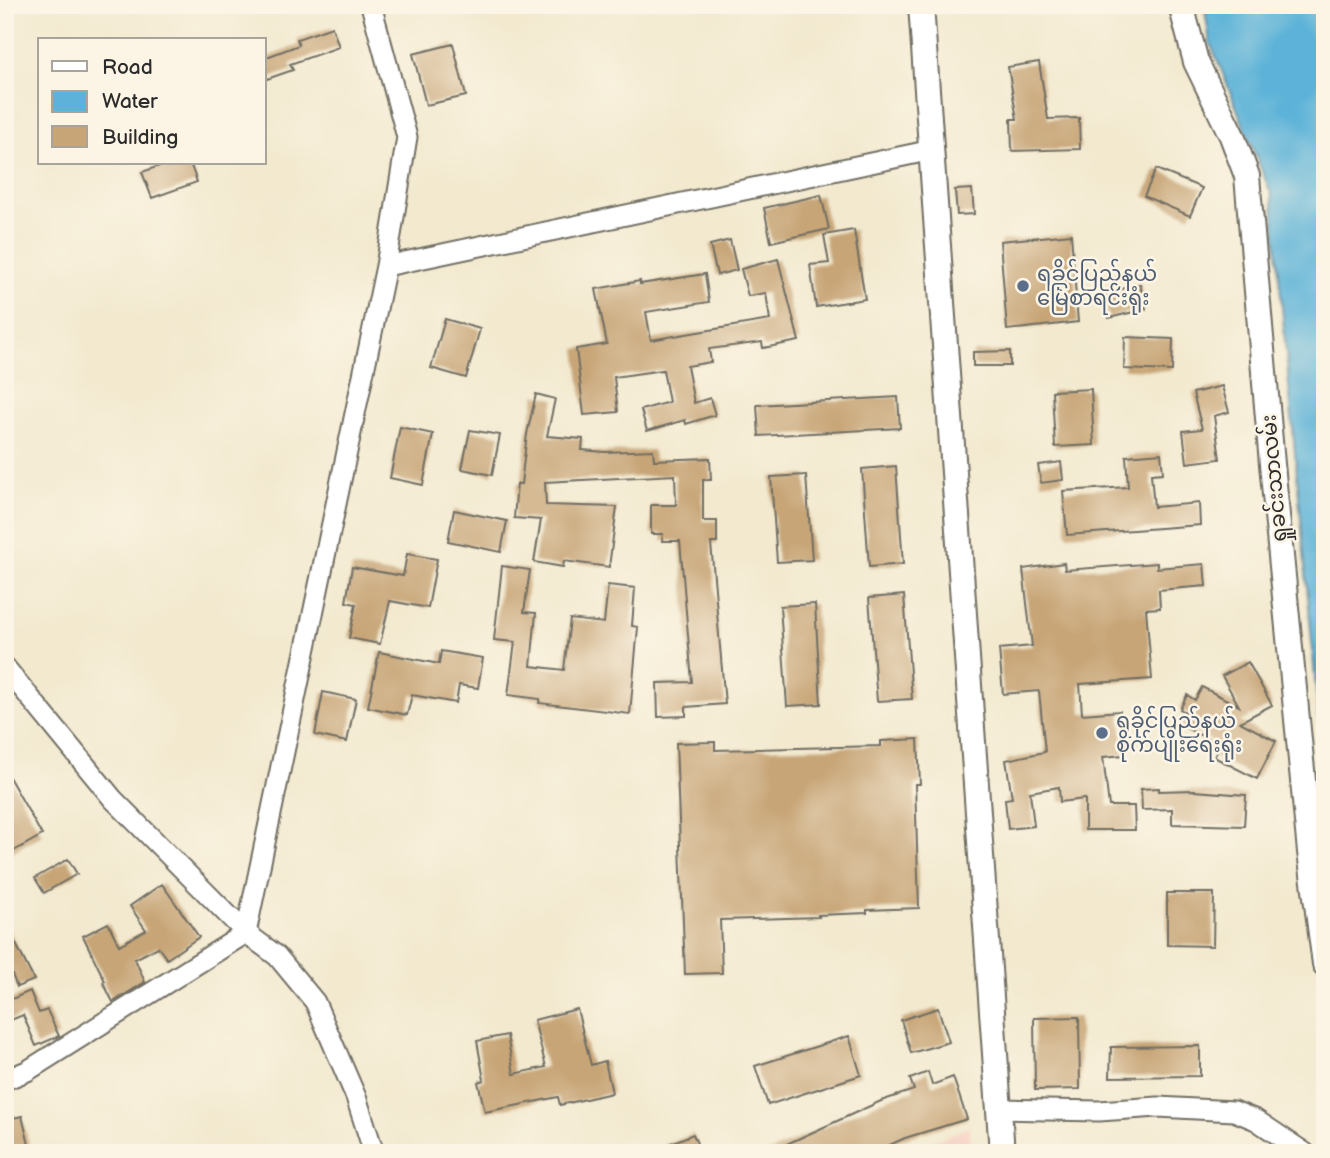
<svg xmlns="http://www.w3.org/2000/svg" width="1330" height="1158" viewBox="0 0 1330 1158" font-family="'Balsamiq Sans','Noto Sans Myanmar',sans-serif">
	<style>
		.built { fill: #f6d1c5 }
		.water { fill: #5cb2d8; stroke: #446e82; stroke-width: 2 }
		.building { fill: #c7a577 }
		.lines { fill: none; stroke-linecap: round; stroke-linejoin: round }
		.minor-casing { stroke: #716e64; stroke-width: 23 }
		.tertiary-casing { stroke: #716e64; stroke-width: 28 }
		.minor { stroke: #fff; stroke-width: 19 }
		.tertiary { stroke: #fff; stroke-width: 24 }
		.service-dot { fill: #5c6f8a; stroke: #fcf5e5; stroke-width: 2.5 }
		.labels { text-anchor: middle; stroke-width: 5; stroke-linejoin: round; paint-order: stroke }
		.service-label { font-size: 21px; fill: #4e5e75; stroke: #fcf5e5; text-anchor: start }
		.street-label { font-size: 21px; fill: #2b2b2b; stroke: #fcf5e5 }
	</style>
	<rect width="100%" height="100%" fill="#fcf5e5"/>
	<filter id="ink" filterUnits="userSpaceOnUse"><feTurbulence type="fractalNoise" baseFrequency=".0143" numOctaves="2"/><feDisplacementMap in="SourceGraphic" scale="14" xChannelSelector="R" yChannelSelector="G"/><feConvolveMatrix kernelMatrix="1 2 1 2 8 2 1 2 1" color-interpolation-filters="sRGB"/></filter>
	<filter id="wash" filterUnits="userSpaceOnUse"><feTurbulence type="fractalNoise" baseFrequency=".00686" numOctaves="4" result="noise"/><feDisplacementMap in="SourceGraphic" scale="28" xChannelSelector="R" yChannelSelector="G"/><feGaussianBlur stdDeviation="1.57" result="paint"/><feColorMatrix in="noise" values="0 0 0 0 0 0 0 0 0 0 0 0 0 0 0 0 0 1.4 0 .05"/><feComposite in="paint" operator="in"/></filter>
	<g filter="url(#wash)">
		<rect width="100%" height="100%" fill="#f2e9cf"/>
		<path class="built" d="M 969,1127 L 972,1153 L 904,1153 Z"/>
		<path class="water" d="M 1204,5 L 1325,5 L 1325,747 L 1319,721 L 1272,196 L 1210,42 Z"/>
		<g id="blocks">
			<path class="building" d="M 332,27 L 339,47 L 290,64 L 293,70 L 264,80 L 264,58 L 299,45 L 297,39 Z
				M 453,44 L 466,96 L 426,105 L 413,54 Z
				M 1039,62 L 1048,119 L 1079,118 L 1080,149 L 1012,151 L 1011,119 L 1017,119 L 1008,67 Z
				M 168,163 L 190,163 L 197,182 L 152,198 L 142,172 Z
				M 1156,169 L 1202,188 L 1190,216 L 1144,196 Z
				M 972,189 L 974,214 L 957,215 L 955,190 Z
				M 821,195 L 829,229 L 771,242 L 764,208 Z
				M 854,230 L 865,299 L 816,307 L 810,265 L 829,263 L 824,235 Z
				M 1071,234 L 1078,322 L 1007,330 L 1000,241 Z
				M 730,240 L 737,270 L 717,275 L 710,245 Z
				M 778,259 L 799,341 L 763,348 L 762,342 L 709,349 L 711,362 L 687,366 L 694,403 L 710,398 L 715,415 L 686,424 L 685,420 L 647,431 L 641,410 L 669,402 L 663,370 L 614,377 L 618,412 L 584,415 L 576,349 L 607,344 L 596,289 L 640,281 L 640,284 L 705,274 L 709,302 L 646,312 L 651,340 L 668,337 L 770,320 L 766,293 L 748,296 L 741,269 Z
				M 1140,284 L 1146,309 L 1109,318 L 1103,294 Z
				M 445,319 L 480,329 L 466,378 L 431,368 Z
				M 1125,337 L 1173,339 L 1172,371 L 1124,369 Z
				M 1010,351 L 1010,366 L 973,366 L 973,352 Z
				M 1222,386 L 1229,412 L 1214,416 L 1220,459 L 1187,463 L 1183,431 L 1202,429 L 1193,393 Z
				M 1091,389 L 1094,445 L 1055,447 L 1052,391 Z
				M 536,394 L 555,399 L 547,436 L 583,439 L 582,450 L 605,452 L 653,450 L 654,460 L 710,458 L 711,480 L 703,480 L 703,521 L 717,521 L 717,543 L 711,543 L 725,704 L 686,707 L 686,716 L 658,717 L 657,683 L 692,682 L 680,541 L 662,541 L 663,534 L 651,534 L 651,505 L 676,505 L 675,475 L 545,482 L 546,505 L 617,507 L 609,567 L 564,561 L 563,567 L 534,562 L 541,520 L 514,518 L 517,484 L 521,484 L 527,434 Z
				M 898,397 L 900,428 L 759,436 L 757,405 Z
				M 400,427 L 433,434 L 423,485 L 390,478 Z
				M 470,430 L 500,435 L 492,475 L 462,469 Z
				M 1161,453 L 1163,473 L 1151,474 L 1154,507 L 1199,503 L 1200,525 L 1067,535 L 1063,491 L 1128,487 L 1126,456 Z
				M 1061,462 L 1063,480 L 1041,483 L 1038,465 Z
				M 896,466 L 903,564 L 869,567 L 862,469 Z
				M 806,475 L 812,560 L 777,562 L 771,477 Z
				M 454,510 L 507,521 L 501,552 L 448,541 Z
				M 407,554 L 437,559 L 428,608 L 390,601 L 380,644 L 349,638 L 356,604 L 346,602 L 352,567 L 403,576 Z
				M 1064,563 L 1065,570 L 1157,563 L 1157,568 L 1204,564 L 1206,586 L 1159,590 L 1160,608 L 1146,609 L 1152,679 L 1080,684 L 1082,714 L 1120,711 L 1124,755 L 1103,757 L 1109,806 L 1134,806 L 1135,830 L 1085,830 L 1085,799 L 1060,802 L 1059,787 L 1030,792 L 1034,826 L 1008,829 L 1005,799 L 1012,798 L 1006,760 L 1045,752 L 1039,691 L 1003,694 L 999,649 L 1032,646 L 1023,569 Z
				M 502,566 L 530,570 L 524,612 L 536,613 L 531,666 L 564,670 L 570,619 L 604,623 L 608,585 L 635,588 L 632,626 L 638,627 L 630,714 L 539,703 L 540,699 L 508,695 L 515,642 L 494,640 Z
				M 904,595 L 912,699 L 877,701 L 869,598 Z
				M 815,604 L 821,704 L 787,706 L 780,606 Z
				M 441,651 L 483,658 L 478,688 L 459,685 L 456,703 L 412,695 L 407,715 L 368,707 L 379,652 L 439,664 Z
				M 1248,662 L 1272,705 L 1240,722 L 1276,741 L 1257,779 L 1214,757 L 1220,745 L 1182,726 L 1189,714 L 1180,709 L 1187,695 L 1195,700 L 1202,687 L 1239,706 L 1222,676 Z
				M 323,692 L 356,699 L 347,742 L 315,735 Z
				M 918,739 L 920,784 L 915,784 L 919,908 L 867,910 L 867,913 L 818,915 L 819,917 L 720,920 L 722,973 L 685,974 L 676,743 L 715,742 L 715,750 L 881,746 L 881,741 Z
				M 5,770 L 42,835 L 5,856 Z
				M 1159,788 L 1159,791 L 1195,790 L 1195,791 L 1246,795 L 1244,826 L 1172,824 L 1172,809 L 1142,810 L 1141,789 Z
				M 68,859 L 77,874 L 44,893 L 35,878 Z
				M 162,884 L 199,937 L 167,959 L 158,947 L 135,959 L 145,982 L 113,1002 L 103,982 L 105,981 L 83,936 L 108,923 L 119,945 L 146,930 L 130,906 Z
				M 1167,893 L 1214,893 L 1213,946 L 1167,945 Z
				M 5,922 L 34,980 L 17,987 L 5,957 Z
				M 30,991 L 39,1013 L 47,1010 L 59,1036 L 36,1046 L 23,1015 L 11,1020 L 5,1007 L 5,1002 Z
				M 938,1008 L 949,1042 L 911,1053 L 901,1020 Z
				M 577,1009 L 591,1065 L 605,1061 L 612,1093 L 560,1105 L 558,1097 L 485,1112 L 478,1082 L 484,1080 L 477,1041 L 507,1035 L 514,1074 L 546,1067 L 534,1020 Z
				M 1079,1017 L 1080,1089 L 1035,1090 L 1034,1018 Z
				M 849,1036 L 861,1075 L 768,1105 L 755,1066 Z
				M 1200,1046 L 1200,1076 L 1110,1077 L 1111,1047 Z
				M 928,1072 L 932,1085 L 953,1077 L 967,1119 L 905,1138 L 872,1153 L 767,1153 L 881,1101 L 914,1090 L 910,1079 Z
				M 22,1116 L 31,1153 L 5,1153 L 5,1120 Z
				M 693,1134 L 701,1153 L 649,1153 L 649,1152 Z"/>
		</g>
	</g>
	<g filter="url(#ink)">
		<use href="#blocks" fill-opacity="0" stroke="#716e64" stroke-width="2"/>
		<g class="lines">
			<defs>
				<path id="minor" d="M 371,5 L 407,137 L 386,266 L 246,933 L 277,956 L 315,1002 L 356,1097 L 374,1153
					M 386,266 L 932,150
					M 5,667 L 113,799 L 246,933 L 27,1071 L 5,1080
					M 999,1109 L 1099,1111 L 1158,1107 L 1234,1111 L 1256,1120 L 1305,1153"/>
				<path id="tertiary" d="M 921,5 L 1002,1153
					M 1181,5 L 1196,62 L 1232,136 L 1247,176 L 1272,464 L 1310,852 L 1325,964"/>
			</defs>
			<use href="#minor" class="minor-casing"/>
			<use href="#tertiary" class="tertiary-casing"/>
			<use href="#minor" class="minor"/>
			<use href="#tertiary" class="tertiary"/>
		</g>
	</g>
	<g class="service-dot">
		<circle cx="1023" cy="286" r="7"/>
		<circle cx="1102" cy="733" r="7"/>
	</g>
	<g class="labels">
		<g class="service-label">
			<text x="1037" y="281">ရခိုင်ပြည်နယ်<tspan x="1037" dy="24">မြေစာရင်းရုံး</tspan></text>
			<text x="1116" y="728">ရခိုင်ပြည်နယ်<tspan x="1116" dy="24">စိုက်ပျိုးရေးရုံး</tspan></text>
		</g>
		<g class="street-label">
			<text transform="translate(1274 479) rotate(-95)" y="7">ရှုခင်းသာလမ်း</text>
		</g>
	</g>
	<rect width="1330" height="1158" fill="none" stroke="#fcf5e5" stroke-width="28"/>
	<rect x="38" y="38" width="228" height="126" fill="#fcf5e5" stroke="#a8a49b" stroke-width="2"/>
	<rect x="52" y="61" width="35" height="10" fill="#ffffff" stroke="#a8a49b" stroke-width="2"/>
	<text x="102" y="74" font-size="21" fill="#2b2b2b">Road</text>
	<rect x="52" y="91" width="35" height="21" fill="#5cb2d8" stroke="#a8a49b" stroke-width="2"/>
	<text x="102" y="108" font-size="21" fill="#2b2b2b">Water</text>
	<rect x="52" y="126" width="35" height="21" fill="#c7a577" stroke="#a8a49b" stroke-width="2"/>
	<text x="102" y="144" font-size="21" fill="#2b2b2b">Building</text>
</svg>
